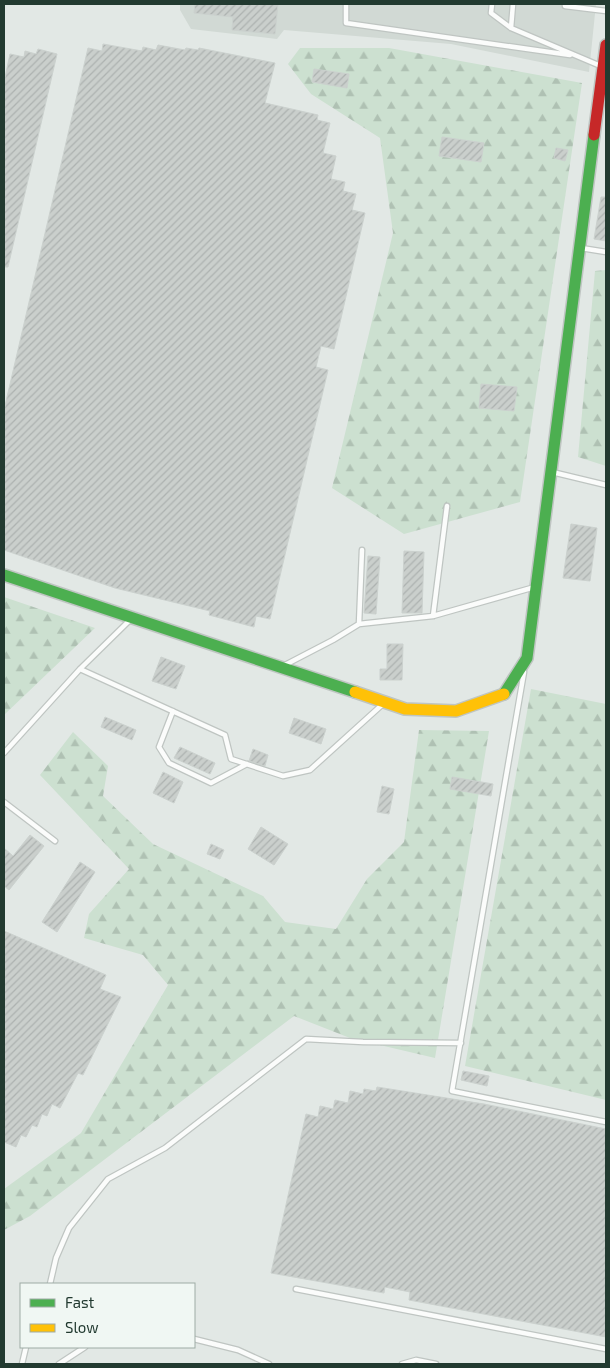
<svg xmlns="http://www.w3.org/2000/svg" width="610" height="1368" viewBox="0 0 610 1368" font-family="'Exo 2',sans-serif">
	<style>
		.built { fill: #d1d9d4 }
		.forest { fill: url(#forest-firs) }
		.building { fill: url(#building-hatch); stroke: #cbd1ce }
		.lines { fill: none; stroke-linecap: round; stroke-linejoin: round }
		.lane-casing { stroke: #bfc5c2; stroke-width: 7 }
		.fast-casing { stroke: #bfc5c2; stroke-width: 14 }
		.slow-casing { stroke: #bfc5c2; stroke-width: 14 }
		.jam-casing { stroke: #bfc5c2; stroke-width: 14 }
		.lane { stroke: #fbfcfb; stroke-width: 4.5 }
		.fast { stroke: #4caf50; stroke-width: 11 }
		.slow { stroke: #ffc107; stroke-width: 11 }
		.jam { stroke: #c62828; stroke-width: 11 }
	</style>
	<defs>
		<pattern id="forest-firs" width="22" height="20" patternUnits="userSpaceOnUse" patternTransform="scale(1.25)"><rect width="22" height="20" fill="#cce0d0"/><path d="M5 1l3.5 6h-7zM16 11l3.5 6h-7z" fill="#afc1b3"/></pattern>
		<pattern id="building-hatch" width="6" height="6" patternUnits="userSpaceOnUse" patternTransform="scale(1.25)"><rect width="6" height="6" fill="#cacfcc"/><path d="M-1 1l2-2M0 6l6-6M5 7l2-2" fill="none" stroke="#adb2b0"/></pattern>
	</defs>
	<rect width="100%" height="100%" fill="#e2e8e5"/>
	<path class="built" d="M 180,4 L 596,4 L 589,72 L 451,44 L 284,30 L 277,39 L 191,29 L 180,10 Z"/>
	<path class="forest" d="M 300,48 L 389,48 L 582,83 L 520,502 L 404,534 L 332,488 L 393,233 L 380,138 L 311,94 L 288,64 Z
		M 606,270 L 606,466 L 578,457 L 595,271 Z
		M 4,597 L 95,628 L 4,715 Z
		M 531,689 L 606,704 L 606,1100 L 465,1066 Z
		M 419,730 L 489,731 L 435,1058 L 350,1038 L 294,1016 L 30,1216 L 4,1230 L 4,1189 L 81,1133 L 168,985 L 143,955 L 84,938 L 89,914 L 129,869 L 40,775 L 73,732 L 108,766 L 103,796 L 153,844 L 263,896 L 285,922 L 336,929 L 367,879 L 404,842 Z"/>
	<path class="building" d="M 195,4 L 278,4 L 275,34 L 232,30 L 233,17 L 194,13 Z
		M 103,44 L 142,51 L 143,47 L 156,50 L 158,45 L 185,50 L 186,48 L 198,50 L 199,48 L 275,63 L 265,103 L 318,115 L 317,120 L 330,123 L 323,153 L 336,156 L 331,179 L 345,182 L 343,191 L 356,194 L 352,210 L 365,213 L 334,349 L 321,346 L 316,367 L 328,370 L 270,619 L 256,616 L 254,627 L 209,615 L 210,611 L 115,588 L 4,550 L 4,410 L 88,48 L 102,51 Z
		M 38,49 L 57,54 L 8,267 L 4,267 L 4,82 L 10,54 L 24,57 L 25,51 L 36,54 Z
		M 314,69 L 349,74 L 347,88 L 312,82 Z
		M 442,137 L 484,143 L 481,162 L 439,156 Z
		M 556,148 L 568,150 L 565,161 L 554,158 Z
		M 601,197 L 606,197 L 606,241 L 594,239 Z
		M 481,384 L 517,387 L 514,411 L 479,408 Z
		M 571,524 L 597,528 L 590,581 L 563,578 Z
		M 404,551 L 424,552 L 422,613 L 402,613 Z
		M 368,556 L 380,557 L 376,614 L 364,613 Z
		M 387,644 L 403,644 L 402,680 L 380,680 L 380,669 L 387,669 Z
		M 161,657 L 185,666 L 176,689 L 152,681 Z
		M 105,717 L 136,730 L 132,740 L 101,727 Z
		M 294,718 L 326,729 L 321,744 L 289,733 Z
		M 180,747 L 215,763 L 210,774 L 174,758 Z
		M 253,749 L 268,755 L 265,766 L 249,761 Z
		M 163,772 L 183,782 L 174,803 L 153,793 Z
		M 452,777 L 493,784 L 491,796 L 450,789 Z
		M 382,786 L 394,789 L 389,814 L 377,812 Z
		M 261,827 L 288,844 L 274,865 L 248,849 Z
		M 30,835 L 44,846 L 9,890 L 4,886 L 4,848 L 13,856 Z
		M 211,844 L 224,850 L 220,859 L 207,854 Z
		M 80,862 L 95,872 L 57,932 L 42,922 Z
		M 4,931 L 106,975 L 100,989 L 121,997 L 83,1075 L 78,1073 L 60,1108 L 52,1104 L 47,1116 L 42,1114 L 37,1127 L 32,1125 L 26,1137 L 21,1135 L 16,1147 L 4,1142 Z
		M 463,1071 L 489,1076 L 487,1086 L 461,1080 Z
		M 377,1087 L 484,1104 L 606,1129 L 606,1337 L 409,1300 L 410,1292 L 385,1287 L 384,1293 L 271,1273 L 306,1114 L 318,1117 L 320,1106 L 333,1109 L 335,1100 L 348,1103 L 350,1091 L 363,1094 L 364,1089 L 376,1091 Z"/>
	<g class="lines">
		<defs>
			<path id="lane" d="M 346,4 L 346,23 L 570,55
				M 492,4 L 491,13 L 511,28 L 603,67
				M 565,4 L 565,6 L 606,11
				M 511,28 L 513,4
				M 581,248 L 606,252
				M 552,472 L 606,485
				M 433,616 L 447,506
				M 359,624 L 433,616 L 535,587
				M 283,666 L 333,640 L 359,624 L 362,550
				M 80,669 L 225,735 L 231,759 L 283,776 L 310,770 L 384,703
				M 524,672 L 452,1091 L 606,1122
				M 173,711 L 159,747 L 169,763 L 211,783 L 247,764
				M 4,753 L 80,669 L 131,619
				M 4,802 L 55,841
				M 50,1284 L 56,1258 L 69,1228 L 108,1179 L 165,1148 L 306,1039 L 363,1042 L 461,1043
				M 296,1289 L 606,1349
				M 194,1339 L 238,1350 L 269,1364
				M 22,1364 L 26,1347
				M 59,1364 L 85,1347
				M 402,1364 L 416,1360 L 436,1364"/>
			<path id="fast" d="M 4,575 L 355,692
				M 504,694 L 527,658 L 594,135"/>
			<path id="slow" d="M 355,692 L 405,709 L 456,711 L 504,694"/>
			<path id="jam" d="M 594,135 L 606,45"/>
		</defs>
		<use href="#lane" class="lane-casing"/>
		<use href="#fast" class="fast-casing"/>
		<use href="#slow" class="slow-casing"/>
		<use href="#jam" class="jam-casing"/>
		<use href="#lane" class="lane"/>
		<use href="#fast" class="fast"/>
		<use href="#slow" class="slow"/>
		<use href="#jam" class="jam"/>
	</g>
	<rect width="610" height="1368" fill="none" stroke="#223a30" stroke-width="10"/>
	<rect x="20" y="1283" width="175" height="65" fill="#f0f7f3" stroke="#9eaba5"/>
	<rect x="30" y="1299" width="25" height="8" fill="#4caf50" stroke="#9eaba5"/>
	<text x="65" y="1308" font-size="15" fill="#223a30">Fast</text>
	<rect x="30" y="1324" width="25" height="8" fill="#ffc107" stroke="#9eaba5"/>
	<text x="65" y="1333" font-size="15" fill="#223a30">Slow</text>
</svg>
